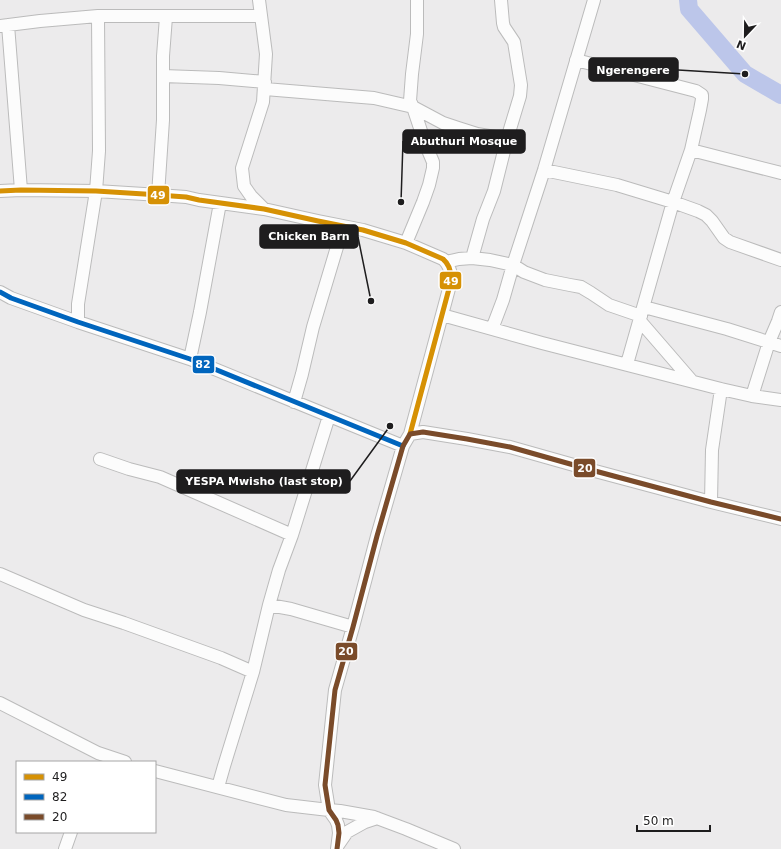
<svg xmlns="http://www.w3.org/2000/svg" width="781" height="849" viewBox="0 0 781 849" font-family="'DejaVu Sans',sans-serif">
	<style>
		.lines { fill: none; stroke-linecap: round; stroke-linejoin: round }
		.river { stroke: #bcc6ea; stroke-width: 18 }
		.minor-casing { stroke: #bbb; stroke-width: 14 }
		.minor { stroke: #fcfcfc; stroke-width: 12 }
		.bus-1-casing { stroke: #fff; stroke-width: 8 }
		.bus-2-casing { stroke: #fff; stroke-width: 8 }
		.bus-3-casing { stroke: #fff; stroke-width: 8 }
		.bus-1 { stroke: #d69104; stroke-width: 5 }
		.bus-2 { stroke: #0065bd; stroke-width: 5 }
		.bus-3 { stroke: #7a4b2a; stroke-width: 5 }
		.leader { fill: none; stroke: #1e1d1e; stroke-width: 1.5 }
		.callout-dot { fill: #1e1d1e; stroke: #fff; stroke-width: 1.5 }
		.callout { fill: #1e1d1e; stroke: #1e1d1e; stroke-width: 1.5 }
		.callout-label { font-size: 11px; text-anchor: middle; font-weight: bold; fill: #fff }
		.line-badge { stroke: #fff; stroke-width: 1.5 }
		.badge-label { font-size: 11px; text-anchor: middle; font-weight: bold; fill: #fff }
	</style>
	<rect width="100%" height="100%" fill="#ecebec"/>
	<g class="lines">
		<path class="river" d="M 688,0 L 689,9 L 745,74 L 781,95"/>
		<defs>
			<path id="minor" d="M 259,0 L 266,54 L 263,102 L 242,168 L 244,186 L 251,196 L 264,209
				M 8,25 L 21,190
				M 0,26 L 40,21 L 98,16 L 261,16
				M 576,60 L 696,91 L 702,95 L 702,99 L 700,110 L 691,150 L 673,202 L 627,364
				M 163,76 L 219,78 L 265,82
				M 265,89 L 374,98 L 413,107 L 443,123 L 458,128 L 477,134 L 507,139
				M 691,150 L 781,173
				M 544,170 L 617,185 L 673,202 L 698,211 L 706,215 L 712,221 L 724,238 L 730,242 L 781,260
				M 0,191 L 21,190 L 96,191 L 144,194 L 186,197 L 199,200 L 264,209 L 318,221 L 363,230 L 406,243 L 443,259 C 451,266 452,275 450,285 L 410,434
				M 158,195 L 163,120 L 163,56 L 166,17
				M 406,243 L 423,202 L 429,185 L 433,168 L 433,162 L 425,143 L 413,107 L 410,101 L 412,74 L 417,34 L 417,0
				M 472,258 L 483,219 L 494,191 L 507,139 L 520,96 L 521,85 L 514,42 L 504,27 L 503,23 L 501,0
				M 446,262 L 459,259 L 472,258 L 490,260 L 513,265 L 524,272 L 545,280 L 570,285 L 581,287 L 591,293 L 609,305 L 641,316
				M 0,292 L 11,298 L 78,322 L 190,359 L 403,446
				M 644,307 L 727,329 L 781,346
				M 442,315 L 542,343 L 721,389 L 752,396 L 781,400
				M 640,321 L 691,380
				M 78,322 L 78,304 L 96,191 L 99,151 L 98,16
				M 492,329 L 503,300 L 513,265 L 544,170 L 594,0
				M 190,359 L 200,312 L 220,203
				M 752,396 L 769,342 L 778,321 L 781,312
				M 294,402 L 302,374 L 313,327 L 337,247 L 342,226
				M 100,459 L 129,469 L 160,477 L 292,535
				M 711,502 L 712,450 L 721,389
				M 0,574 L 84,610 L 124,623 L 221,658 L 253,672
				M 269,605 L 291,609 L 353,627
				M 0,703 L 98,753 L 125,762
				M 155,771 L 286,805 L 329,810 L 340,811 L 374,817 L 406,829 L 454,849
				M 218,787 L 224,766 L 253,672 L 269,605 L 279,570 L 292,535 L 329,416
				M 338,845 L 347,832 L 365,822 L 377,818
				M 65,849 L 71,832
				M 337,849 L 339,833 L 338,825 L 336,820 L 329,810 L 325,785 L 335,690 L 353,627 L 377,536 L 403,446 L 410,434 L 423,432 L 467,439 L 510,447 L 595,471 L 711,502 L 781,519"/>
		</defs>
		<use href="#minor" class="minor-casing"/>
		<use href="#minor" class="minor"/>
		<defs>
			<path id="bus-1" d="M 0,191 L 21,190 L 96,191 L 144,194 L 186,197 L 199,200 L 264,209 L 318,221 L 363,230 L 406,243 L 443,259 C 451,266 452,275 450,285 L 410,434"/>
			<path id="bus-2" d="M 0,292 L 11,298 L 78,322 L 190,359 L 403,446"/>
			<path id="bus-3" d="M 337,849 L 339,833 L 338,825 L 336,820 L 329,810 L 325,785 L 335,690 L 353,627 L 377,536 L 403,446 L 410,434 L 423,432 L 467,439 L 510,447 L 595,471 L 711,502 L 781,519"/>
		</defs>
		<use href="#bus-1" class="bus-1-casing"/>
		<use href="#bus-2" class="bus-2-casing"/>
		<use href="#bus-3" class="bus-3-casing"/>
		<use href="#bus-1" class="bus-1"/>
		<use href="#bus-2" class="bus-2"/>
		<use href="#bus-3" class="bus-3"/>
	</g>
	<path class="leader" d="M745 74L678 70M401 202L403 141M371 301L358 237M390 426L350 481"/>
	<g class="callout-dot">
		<circle cx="745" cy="74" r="4"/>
		<circle cx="401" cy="202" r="4"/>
		<circle cx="371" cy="301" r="4"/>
		<circle cx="390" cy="426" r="4"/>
	</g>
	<g class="callout">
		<rect x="589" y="58" width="89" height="23" rx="4"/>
		<rect x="403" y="130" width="122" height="23" rx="4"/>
		<rect x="260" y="225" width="98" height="23" rx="4"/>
		<rect x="177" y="470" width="173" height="23" rx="4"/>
	</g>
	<g class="callout-label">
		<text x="633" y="74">Ngerengere</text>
		<text x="464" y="145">Abuthuri Mosque</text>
		<text x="309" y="240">Chicken Barn</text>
		<text x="264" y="485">YESPA Mwisho (last stop)</text>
	</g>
	<g class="line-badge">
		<rect x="147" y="185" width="23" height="20" rx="4" fill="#d69104"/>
		<rect x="439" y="271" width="23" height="19" rx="4" fill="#d69104"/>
		<rect x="192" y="355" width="23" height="19" rx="4" fill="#0065bd"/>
		<rect x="573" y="458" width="23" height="20" rx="4" fill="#7a4b2a"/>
		<rect x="335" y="642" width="23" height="19" rx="4" fill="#7a4b2a"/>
	</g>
	<g class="badge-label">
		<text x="158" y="199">49</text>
		<text x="451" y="285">49</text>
		<text x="203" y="368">82</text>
		<text x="585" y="472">20</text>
		<text x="346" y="655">20</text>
	</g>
	<rect x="16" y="761" width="140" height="72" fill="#ffffff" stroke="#a5a5a5"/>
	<rect x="24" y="774" width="20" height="6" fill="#d69104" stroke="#a5a5a5"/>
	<text x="52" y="781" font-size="12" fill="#1e1d1e">49</text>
	<rect x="24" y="794" width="20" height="6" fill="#0065bd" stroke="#a5a5a5"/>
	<text x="52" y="801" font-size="12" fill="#1e1d1e">82</text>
	<rect x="24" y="814" width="20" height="6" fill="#7a4b2a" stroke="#a5a5a5"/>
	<text x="52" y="821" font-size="12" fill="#1e1d1e">20</text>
	<g transform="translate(745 36) rotate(202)" stroke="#ffffff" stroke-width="3" paint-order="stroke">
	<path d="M0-3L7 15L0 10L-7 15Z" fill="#1e1d1e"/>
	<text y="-6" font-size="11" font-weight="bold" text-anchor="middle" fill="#1e1d1e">N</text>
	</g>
	<path d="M637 825v6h73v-6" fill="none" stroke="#1e1d1e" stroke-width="2"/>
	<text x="643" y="825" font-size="12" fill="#1e1d1e" stroke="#ffffff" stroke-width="3" paint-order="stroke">50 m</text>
</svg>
